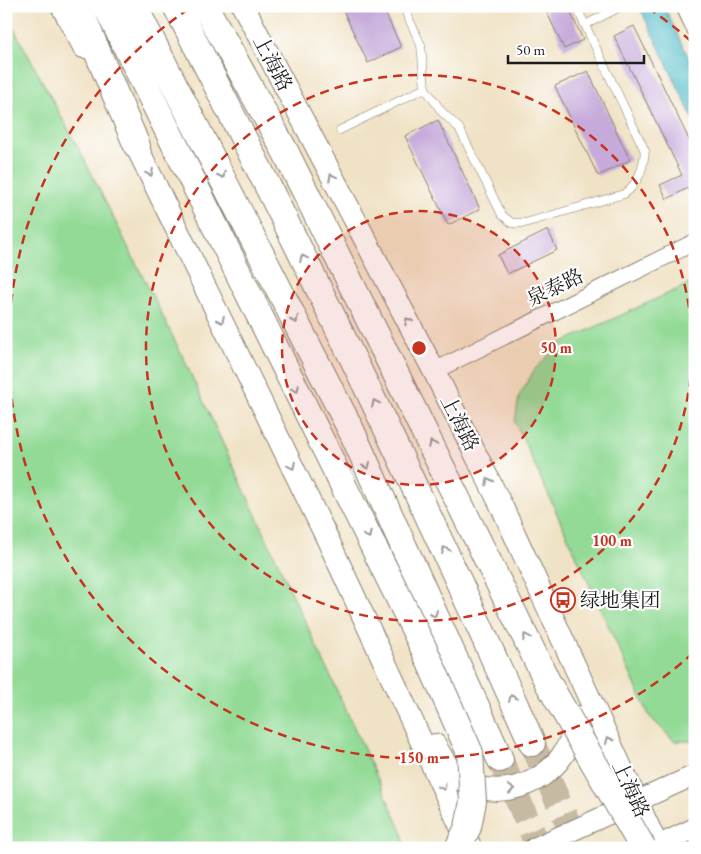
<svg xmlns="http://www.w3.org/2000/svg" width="701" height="854" viewBox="0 0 701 854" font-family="'EB Garamond','Noto Serif SC',serif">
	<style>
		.green { fill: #92da95; stroke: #577b58 }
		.water { fill: #4dbac6; stroke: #346b71 }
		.building { fill: #c6aada }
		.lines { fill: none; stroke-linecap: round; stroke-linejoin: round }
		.trunk-tunnel { stroke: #c6baa3; stroke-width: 26; stroke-dasharray: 26 13; stroke-linecap: butt }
		.service-casing { stroke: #867f70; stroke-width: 9 }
		.minor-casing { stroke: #867f70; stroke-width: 18 }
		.tertiary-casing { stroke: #867f70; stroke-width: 22 }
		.secondary-casing { stroke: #867f70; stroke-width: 24 }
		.trunk-casing { stroke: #867f70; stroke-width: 28 }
		.service { stroke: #fff; stroke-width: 8 }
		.minor { stroke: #fff; stroke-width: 16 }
		.tertiary { stroke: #fff; stroke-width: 20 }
		.secondary { stroke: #fff; stroke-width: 22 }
		.trunk { stroke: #fff; stroke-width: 26 }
		.trunk-bridge-casing { stroke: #867f70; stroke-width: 28; stroke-linecap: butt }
		.trunk-bridge { stroke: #fff; stroke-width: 26 }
		.oneway { stroke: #999 }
		.ring { fill: none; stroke: #c8321e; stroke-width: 2.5; stroke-dasharray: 9 6 }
		.labels { text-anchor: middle; stroke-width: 4.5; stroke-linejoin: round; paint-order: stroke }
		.street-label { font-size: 20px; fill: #1c1c1c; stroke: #fff }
		.poi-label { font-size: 20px; fill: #1c1c1c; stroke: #fff; text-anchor: start }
		.centre { fill: #c8321e; stroke: #fff; stroke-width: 2.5 }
		.ring-label { font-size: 15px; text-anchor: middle; font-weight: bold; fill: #c8321e; stroke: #fff; stroke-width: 4.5; stroke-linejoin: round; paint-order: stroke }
	</style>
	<rect width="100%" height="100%" fill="#fff"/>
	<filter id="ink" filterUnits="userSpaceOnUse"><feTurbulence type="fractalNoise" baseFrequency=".02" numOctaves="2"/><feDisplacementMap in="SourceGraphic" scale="10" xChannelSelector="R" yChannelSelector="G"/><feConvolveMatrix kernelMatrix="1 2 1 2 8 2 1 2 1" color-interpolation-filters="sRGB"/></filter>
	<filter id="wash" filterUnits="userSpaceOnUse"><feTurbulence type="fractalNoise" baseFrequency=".0096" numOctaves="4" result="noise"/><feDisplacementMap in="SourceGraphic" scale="20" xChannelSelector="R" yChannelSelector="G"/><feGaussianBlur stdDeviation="1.12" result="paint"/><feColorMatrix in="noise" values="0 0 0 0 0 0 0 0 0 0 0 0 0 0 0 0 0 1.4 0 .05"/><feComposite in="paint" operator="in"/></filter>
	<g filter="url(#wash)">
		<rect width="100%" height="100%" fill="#f0e2c5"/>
		<path class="green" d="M 6,14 L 81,153 L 181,353 L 401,829 L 406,848 L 6,848 Z
			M 695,281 L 695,741 L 674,741 L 650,717 L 515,422 L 519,396 L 535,369 L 561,343 Z"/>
		<path class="water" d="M 639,6 L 664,6 L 695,71 L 695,123 Z"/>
		<g id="blocks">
			<path class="building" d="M 341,6 L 382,6 L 401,47 L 368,63 Z
				M 544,6 L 568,6 L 583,40 L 564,49 Z
				M 634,26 L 695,152 L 695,202 L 688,188 L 667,199 L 660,185 L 682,175 L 614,36 Z
				M 588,71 L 630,160 L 598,176 L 555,86 Z
				M 438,120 L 480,209 L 448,225 L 405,136 Z
				M 548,230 L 557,250 L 507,274 L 498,255 Z"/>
		</g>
	</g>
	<g filter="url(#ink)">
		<use href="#blocks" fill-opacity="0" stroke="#867f70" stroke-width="1"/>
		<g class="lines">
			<path class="trunk-tunnel" d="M 532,743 L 579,848
				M 500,759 L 539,848"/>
			<defs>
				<path id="service" d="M 403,6 L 421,45 L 425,88 L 442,112 L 459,128 L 502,215 L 512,223 L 525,223 L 624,194 C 639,183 643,169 645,151 L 576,6
					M 585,25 L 622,6
					M 340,130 L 425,88"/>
				<path id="minor" d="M 684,6 L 695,29
					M 434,371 L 695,242"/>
				<path id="tertiary" d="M 534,848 L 695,775
					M 653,848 L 695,828"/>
				<path id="secondary" d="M 62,6 L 84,47
					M 243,6 L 434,371 L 502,507 L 658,848
					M 129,131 L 327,538 L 469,844
					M 435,745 C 441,757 450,772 460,779 C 494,801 540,787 562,756 C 571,743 574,731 578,717"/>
				<path id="trunk" d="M 78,6 L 137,146
					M 106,6 L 274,345
					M 134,6 L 352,432 L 500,759
					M 176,6 C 301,248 421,493 532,743
					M 205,6 L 285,151 L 383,348"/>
			</defs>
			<use href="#service" class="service-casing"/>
			<use href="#minor" class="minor-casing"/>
			<use href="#tertiary" class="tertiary-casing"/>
			<use href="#secondary" class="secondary-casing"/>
			<use href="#trunk" class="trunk-casing"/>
			<use href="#service" class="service"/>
			<use href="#minor" class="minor"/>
			<use href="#tertiary" class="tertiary"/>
			<use href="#secondary" class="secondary"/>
			<use href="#trunk" class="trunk"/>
			<defs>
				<path id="trunk-bridge" d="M 274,345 L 424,649 L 470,753 L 473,801 L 468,827 L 458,848
					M 383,348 L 548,683 L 643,848"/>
			</defs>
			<use href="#trunk-bridge" class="trunk-bridge-casing"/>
			<use href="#trunk-bridge" class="trunk-bridge"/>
		</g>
		<defs><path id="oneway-chevron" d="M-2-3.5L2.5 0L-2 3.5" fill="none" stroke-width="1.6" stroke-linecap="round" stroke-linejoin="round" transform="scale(1.25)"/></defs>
		<g class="oneway">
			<use href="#oneway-chevron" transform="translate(150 173) rotate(64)"/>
			<use href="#oneway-chevron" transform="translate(222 175) rotate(63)"/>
			<use href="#oneway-chevron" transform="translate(332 177) rotate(-118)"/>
			<use href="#oneway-chevron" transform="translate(303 258) rotate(-116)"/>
			<use href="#oneway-chevron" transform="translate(221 320) rotate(64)"/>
			<use href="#oneway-chevron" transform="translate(295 320) rotate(63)"/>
			<use href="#oneway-chevron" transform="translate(408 321) rotate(-118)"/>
			<use href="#oneway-chevron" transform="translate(296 389) rotate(64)"/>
			<use href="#oneway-chevron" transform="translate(375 403) rotate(-116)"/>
			<use href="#oneway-chevron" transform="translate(432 444) rotate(-116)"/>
			<use href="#oneway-chevron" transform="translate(292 466) rotate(64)"/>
			<use href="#oneway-chevron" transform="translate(367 466) rotate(66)"/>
			<use href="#oneway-chevron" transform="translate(489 481) rotate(-117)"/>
			<use href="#oneway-chevron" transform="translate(368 535) rotate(64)"/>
			<use href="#oneway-chevron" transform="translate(445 550) rotate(-116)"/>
			<use href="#oneway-chevron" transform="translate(434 614) rotate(66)"/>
			<use href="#oneway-chevron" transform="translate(526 637) rotate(-116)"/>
			<use href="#oneway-chevron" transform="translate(512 698) rotate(-114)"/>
			<use href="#oneway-chevron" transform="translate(609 740) rotate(-114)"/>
			<use href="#oneway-chevron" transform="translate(443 787) rotate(65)"/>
			<use href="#oneway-chevron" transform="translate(511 789) rotate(-9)"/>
		</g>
	</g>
	<circle cx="419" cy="348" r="137" fill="#c8321e" fill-opacity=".12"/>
	<g class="ring">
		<circle cx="419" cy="348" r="137"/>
		<circle cx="419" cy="348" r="273"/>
		<path d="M693 653A410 410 0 1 1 190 8M648 8A410 410 0 0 1 693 43"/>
	</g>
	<defs>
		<symbol id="bus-ring" viewBox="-11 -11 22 22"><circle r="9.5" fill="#fff" stroke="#c8321e" stroke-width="1.5"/><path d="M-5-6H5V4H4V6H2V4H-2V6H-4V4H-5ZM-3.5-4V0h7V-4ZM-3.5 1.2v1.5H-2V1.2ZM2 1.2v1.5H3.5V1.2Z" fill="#c8321e"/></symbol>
	</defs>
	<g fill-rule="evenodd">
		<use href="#bus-ring" x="549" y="586" width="28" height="28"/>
	</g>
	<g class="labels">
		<g class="street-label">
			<text transform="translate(273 63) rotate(62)" y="7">上海路</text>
			<text transform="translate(555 287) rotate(-26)" y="7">泉泰路</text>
			<text transform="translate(460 423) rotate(63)" y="7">上海路</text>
			<text transform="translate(631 789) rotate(65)" y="7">上海路</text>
		</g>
		<g class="poi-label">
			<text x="580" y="607">绿地集团</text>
		</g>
	</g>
	<circle cx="419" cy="348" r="8" class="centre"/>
	<g class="ring-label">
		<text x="556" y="353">50 m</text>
		<text x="612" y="546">100 m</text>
		<text x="419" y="763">150 m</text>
	</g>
	<rect width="701" height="854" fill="none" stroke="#fff" stroke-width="25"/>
	<path d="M508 55v8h136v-8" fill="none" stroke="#1c1c1c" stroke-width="2.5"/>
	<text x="516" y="55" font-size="15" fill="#1c1c1c" stroke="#ffffff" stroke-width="4" paint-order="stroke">50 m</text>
</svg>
